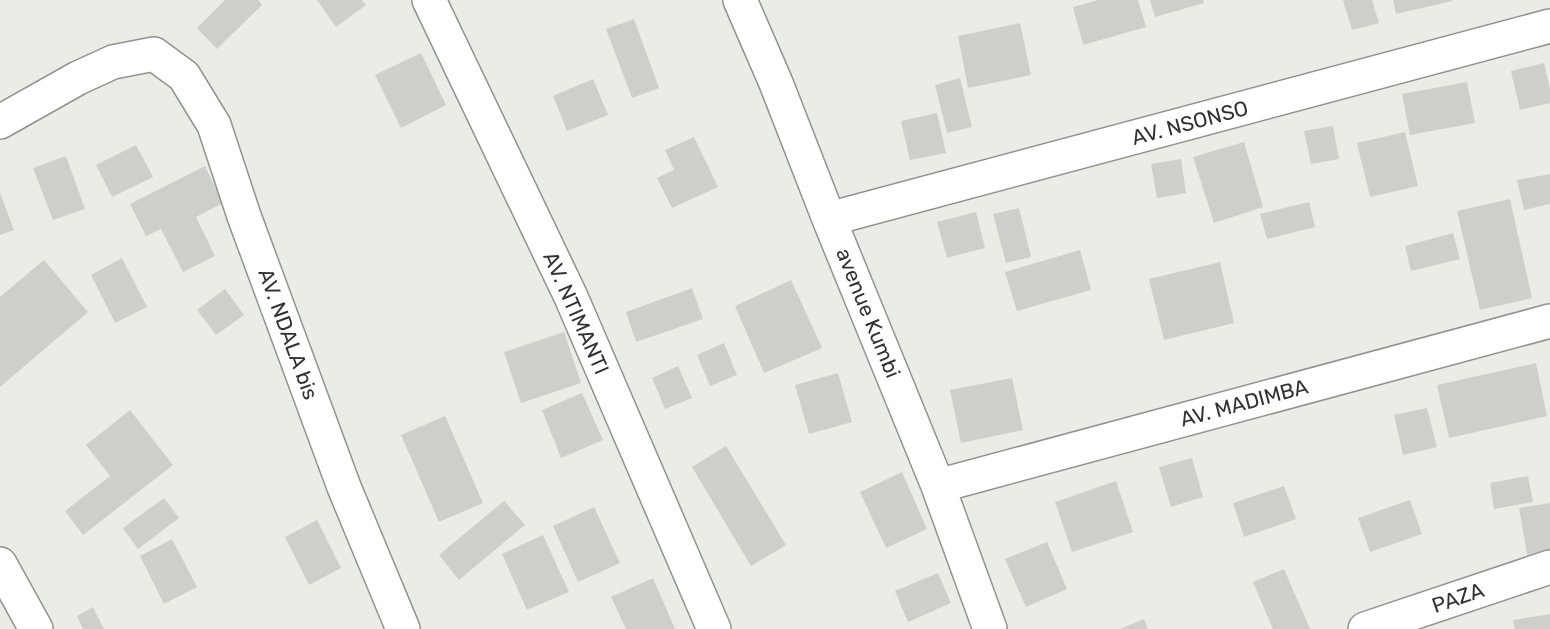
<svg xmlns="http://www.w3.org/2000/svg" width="1550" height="629" viewBox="0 0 1550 629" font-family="Rubik,sans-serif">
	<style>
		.building { fill: #cdd0ca }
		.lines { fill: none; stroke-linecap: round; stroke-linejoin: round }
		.minor-casing { stroke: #90948e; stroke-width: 36 }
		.minor { stroke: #fff; stroke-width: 33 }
		.labels { text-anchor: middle; stroke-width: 4.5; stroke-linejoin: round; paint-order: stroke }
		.street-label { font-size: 21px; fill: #323331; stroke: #fff }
	</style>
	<rect width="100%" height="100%" fill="#e9ede6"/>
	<path class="building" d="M 225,0 L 258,0 L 262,5 L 217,49 L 197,28 Z
		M 317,0 L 362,0 L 366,5 L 336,27 Z
		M 1098,0 L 1138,0 L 1146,27 L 1083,45 L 1073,7 Z
		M 1150,0 L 1203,0 L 1204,3 L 1155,17 Z
		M 1343,0 L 1372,0 L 1379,23 L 1352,30 Z
		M 1393,0 L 1452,0 L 1452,1 L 1396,14 Z
		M 634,19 L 659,88 L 632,98 L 606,29 Z
		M 1020,23 L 1031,75 L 968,88 L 958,36 Z
		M 421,53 L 446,105 L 401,128 L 375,75 Z
		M 1544,63 L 1550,89 L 1550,103 L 1520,110 L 1511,71 Z
		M 960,78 L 972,127 L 947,133 L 935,85 Z
		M 593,79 L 608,115 L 567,131 L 553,96 Z
		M 1467,82 L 1475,123 L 1410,135 L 1402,94 Z
		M 937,113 L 946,153 L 910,160 L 901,121 Z
		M 1333,126 L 1339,159 L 1311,164 L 1304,131 Z
		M 1405,132 L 1418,186 L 1370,197 L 1357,143 Z
		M 694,137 L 718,187 L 672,208 L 657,178 L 674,170 L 665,150 Z
		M 1244,142 L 1263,207 L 1214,223 L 1193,157 Z
		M 136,145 L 153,177 L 112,197 L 96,165 Z
		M 66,156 L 85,209 L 53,220 L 33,168 Z
		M 1181,159 L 1186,193 L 1157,198 L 1151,164 Z
		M 205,166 L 223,203 L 196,217 L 215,256 L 183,272 L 161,229 L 146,236 L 130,204 Z
		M 1550,174 L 1550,204 L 1524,210 L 1517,180 Z
		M 0,193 L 14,230 L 0,235 Z
		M 1510,199 L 1532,298 L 1480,310 L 1457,211 Z
		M 1309,202 L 1315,227 L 1267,239 L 1260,214 Z
		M 1019,208 L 1031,257 L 1006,263 L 993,214 Z
		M 976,212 L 985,248 L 947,258 L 937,222 Z
		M 1453,233 L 1460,259 L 1411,271 L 1405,246 Z
		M 1080,250 L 1091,290 L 1017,311 L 1005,272 Z
		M 122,258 L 147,307 L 115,323 L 91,275 Z
		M 44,260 L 88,312 L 0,387 L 0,297 Z
		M 1220,262 L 1234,323 L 1164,340 L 1149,279 Z
		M 791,280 L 822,348 L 764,373 L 735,306 Z
		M 692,288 L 703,319 L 636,342 L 626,312 Z
		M 225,289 L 244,315 L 216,335 L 197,310 Z
		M 564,332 L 581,383 L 521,403 L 504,352 Z
		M 724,343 L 737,375 L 710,386 L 697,355 Z
		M 1536,363 L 1547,416 L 1449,438 L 1437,385 Z
		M 678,366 L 692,398 L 665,409 L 652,378 Z
		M 838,373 L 852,422 L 809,434 L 795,385 Z
		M 1012,378 L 1023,430 L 961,443 L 950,390 Z
		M 582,393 L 603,440 L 561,458 L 542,410 Z
		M 1427,408 L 1437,447 L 1403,455 L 1394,415 Z
		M 130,410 L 173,465 L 83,535 L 65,511 L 110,476 L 86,445 Z
		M 445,416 L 483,503 L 439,522 L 401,435 Z
		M 726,446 L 786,545 L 751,566 L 692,467 Z
		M 1192,458 L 1203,497 L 1171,507 L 1159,467 Z
		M 902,472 L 927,529 L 886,548 L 860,492 Z
		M 1528,476 L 1533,502 L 1494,509 L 1490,483 Z
		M 1116,481 L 1133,532 L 1072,552 L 1055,502 Z
		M 1284,486 L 1296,519 L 1244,537 L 1233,503 Z
		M 164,498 L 179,518 L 138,549 L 123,528 Z
		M 1410,500 L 1422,534 L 1370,552 L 1358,518 Z
		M 504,501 L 525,525 L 459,580 L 439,555 Z
		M 1550,503 L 1550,555 L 1528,559 L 1519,508 Z
		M 594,507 L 620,563 L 578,582 L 553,526 Z
		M 317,520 L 341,568 L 309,585 L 285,537 Z
		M 543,535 L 569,592 L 527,610 L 502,554 Z
		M 172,539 L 197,587 L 164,604 L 140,556 Z
		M 1047,542 L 1067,589 L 1026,607 L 1005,559 Z
		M 1284,569 L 1310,629 L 1273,629 L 1253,582 Z
		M 938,573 L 951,603 L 908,622 L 895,591 Z
		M 653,578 L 675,629 L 626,629 L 611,597 Z
		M 93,607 L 104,629 L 83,629 L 77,616 Z
		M 1550,614 L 1550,629 L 1515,629 L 1513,620 Z
		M 1144,619 L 1148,629 L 1120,629 Z"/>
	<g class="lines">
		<defs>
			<path id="minor" d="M 429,0 L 571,297 L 714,629
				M 740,0 L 776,83 L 829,219 L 938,486 L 990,629
				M 0,122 L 78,78 L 113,62 L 154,54 L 184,76 L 214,125 L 244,216 L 344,487 L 403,629
				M 829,219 L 1550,26
				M 938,486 L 1550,321
				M 0,564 L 36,629
				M 1365,629 L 1550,567"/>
		</defs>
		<use href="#minor" class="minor-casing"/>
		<use href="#minor" class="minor"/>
	</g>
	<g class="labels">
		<g class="street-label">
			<text transform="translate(1190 123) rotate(-15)" y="7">AV. NSONSO</text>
			<text transform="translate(576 313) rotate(66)" y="7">AV. NTIMANTI</text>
			<text transform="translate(868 313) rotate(68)" y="7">avenue Kumbi</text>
			<text transform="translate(288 334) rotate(70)" y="7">AV. NDALA bis</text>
			<text transform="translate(1244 403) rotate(-15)" y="7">AV. MADIMBA</text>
			<text transform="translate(1458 598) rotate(-19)" y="7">PAZA</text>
		</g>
	</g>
</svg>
